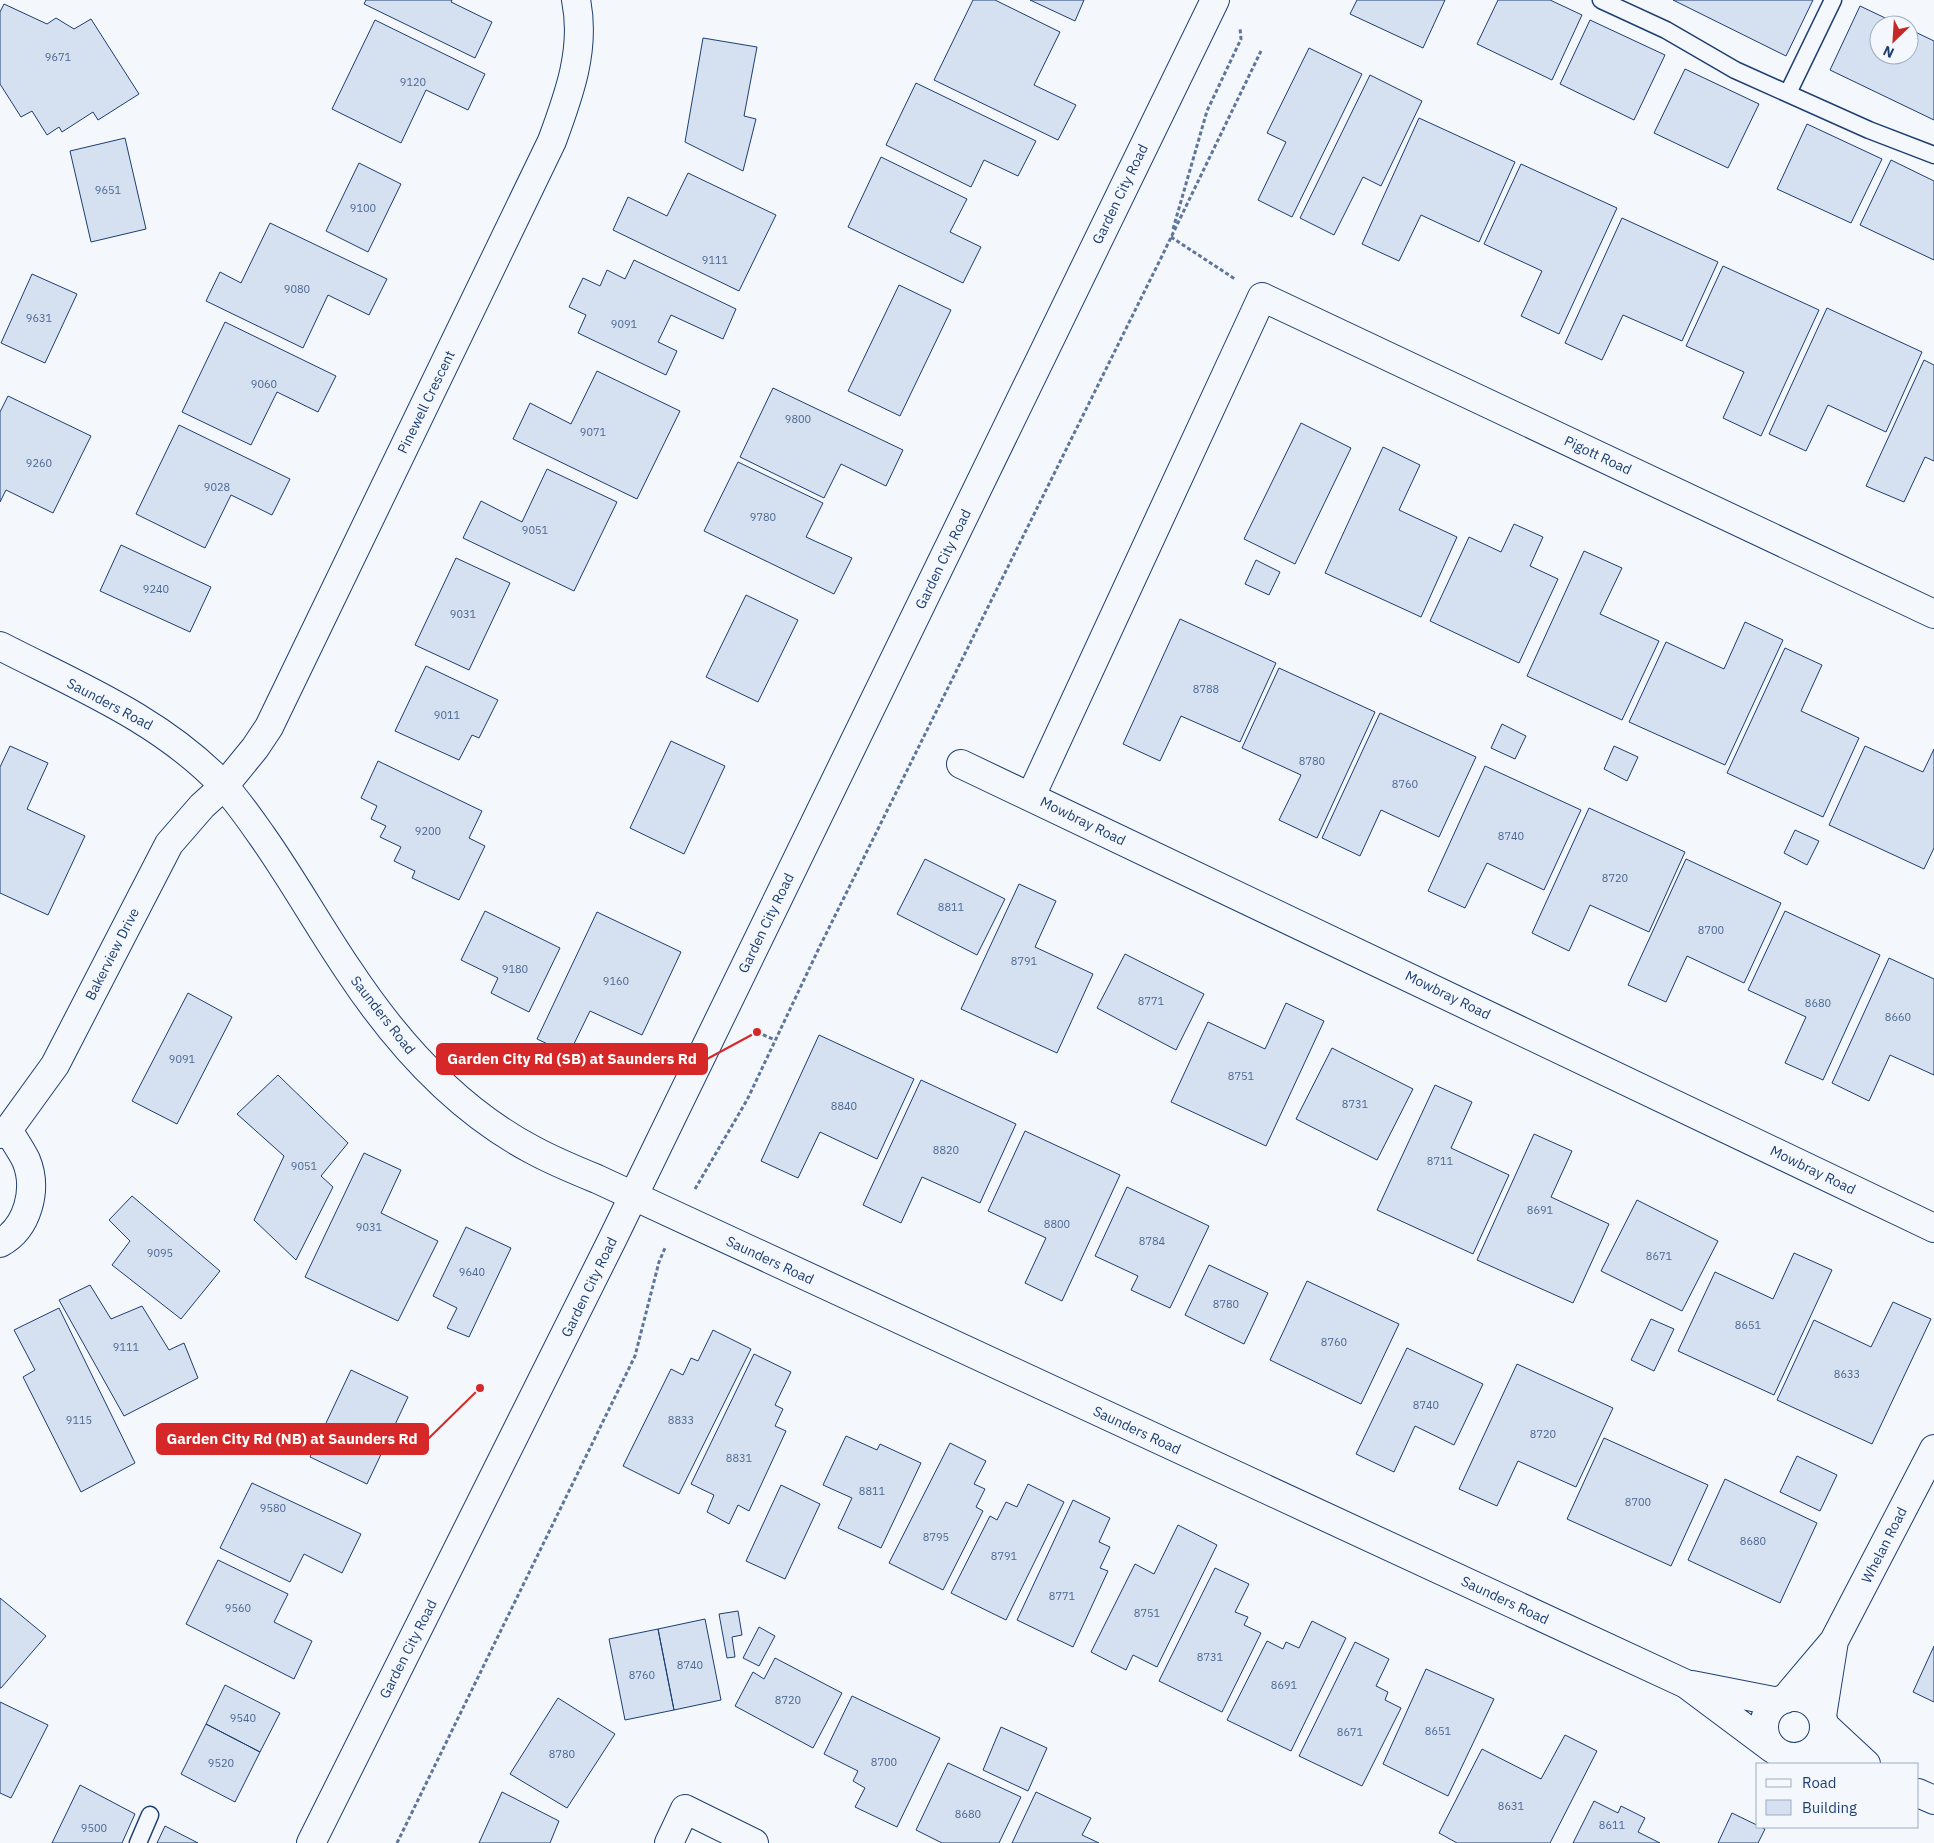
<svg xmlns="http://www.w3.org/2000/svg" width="1934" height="1843" viewBox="0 0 1934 1843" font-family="'IBM Plex Sans',sans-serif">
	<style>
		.building { fill: #d5e0f0; stroke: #1d3f73 }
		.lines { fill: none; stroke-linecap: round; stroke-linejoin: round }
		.service-casing { stroke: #1d3f73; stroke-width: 19 }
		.minor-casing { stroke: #1d3f73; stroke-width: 30 }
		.tertiary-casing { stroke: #1d3f73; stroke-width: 30 }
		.path { stroke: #5e769c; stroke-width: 3; stroke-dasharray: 4 2.5; stroke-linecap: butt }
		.service { stroke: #f4f7fb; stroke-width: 16 }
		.minor { stroke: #f4f7fb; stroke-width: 28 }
		.tertiary { stroke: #f4f7fb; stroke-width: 28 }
		.labels { text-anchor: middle; stroke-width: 4; stroke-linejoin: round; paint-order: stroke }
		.number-label { font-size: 11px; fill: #4b6792 }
		.street-label { font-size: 14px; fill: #1d3f73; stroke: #f4f7fb }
		.leader { fill: none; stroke: #d62828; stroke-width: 2 }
		.callout-dot { fill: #d62828; stroke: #f4f7fb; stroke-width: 2 }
		.callout { fill: #d62828; stroke: #d62828; stroke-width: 2 }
		.callout-label { font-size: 15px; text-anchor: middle; font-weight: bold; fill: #fff }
	</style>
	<rect width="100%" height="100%" fill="#f4f7fb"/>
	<path class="building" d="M 366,0 L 452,0 L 451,2 L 492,22 L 475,58 L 364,4 Z
		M 973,0 L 995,0 L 1060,32 L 1034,85 L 1076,105 L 1058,140 L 934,80 Z
		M 1030,0 L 1084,0 L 1075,21 Z
		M 1357,0 L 1445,0 L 1423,48 L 1350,14 Z
		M 1498,0 L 1550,0 L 1582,15 L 1552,80 L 1477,44 Z
		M 1673,0 L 1813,0 L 1786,56 Z
		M 4,4 L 47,24 L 56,18 L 74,29 L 91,19 L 139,94 L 98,120 L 93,112 L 62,132 L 59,127 L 47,135 L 32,111 L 21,117 L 0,84 L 0,12 Z
		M 1860,6 L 1900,25 L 1879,25 L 1879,55 L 1909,55 L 1909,29 L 1934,41 L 1934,120 L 1830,70 Z
		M 375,20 L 485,74 L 468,110 L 426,90 L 401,143 L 332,109 Z
		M 1590,20 L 1665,55 L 1634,120 L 1560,84 Z
		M 703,38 L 757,47 L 744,116 L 756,119 L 743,171 L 685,142 Z
		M 1309,48 L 1362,74 L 1292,217 L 1258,200 L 1286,142 L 1267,133 Z
		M 1685,69 L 1759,104 L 1728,168 L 1654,133 Z
		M 1370,75 L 1422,101 L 1381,186 L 1363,177 L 1334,235 L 1300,218 Z
		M 916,83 L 1036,141 L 1018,176 L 984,160 L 971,187 L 886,145 Z
		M 1419,118 L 1515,162 L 1479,242 L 1421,215 L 1399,261 L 1362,244 Z
		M 1807,124 L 1882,159 L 1851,223 L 1777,189 Z
		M 125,138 L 146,229 L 91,242 L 70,151 Z
		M 881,157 L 967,199 L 950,232 L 981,247 L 963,283 L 848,227 Z
		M 1891,160 L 1934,181 L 1934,260 L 1860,225 Z
		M 359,163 L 401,184 L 368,252 L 326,231 Z
		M 1521,164 L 1617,208 L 1559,334 L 1521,316 L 1542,271 L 1484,244 Z
		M 688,173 L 776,215 L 739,291 L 613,230 L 628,197 L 667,216 Z
		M 1622,218 L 1718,262 L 1682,341 L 1623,315 L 1602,360 L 1565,343 Z
		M 270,223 L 387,279 L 369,315 L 328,295 L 303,348 L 206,301 L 220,272 L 241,283 Z
		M 634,260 L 736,309 L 723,339 L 671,315 L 658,342 L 677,351 L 666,375 L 578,333 L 586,315 L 569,307 L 583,278 L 600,286 L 607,270 L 625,279 Z
		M 1723,266 L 1819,310 L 1761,436 L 1723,418 L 1744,372 L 1686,346 Z
		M 32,274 L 77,294 L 45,363 L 1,343 Z
		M 899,285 L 951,310 L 900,416 L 848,391 Z
		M 1827,308 L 1922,352 L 1886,432 L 1828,405 L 1806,451 L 1769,434 Z
		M 225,322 L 336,376 L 318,412 L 277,392 L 251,445 L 182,412 Z
		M 1924,360 L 1934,365 L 1934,461 L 1925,457 L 1904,502 L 1866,486 Z
		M 597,371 L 680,411 L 637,499 L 513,439 L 530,403 L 571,424 Z
		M 773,388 L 903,450 L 886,486 L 841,464 L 824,498 L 740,457 Z
		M 8,396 L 91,436 L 53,513 L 6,490 L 0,502 L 0,412 Z
		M 1301,423 L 1351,448 L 1295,564 L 1244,539 Z
		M 179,425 L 290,479 L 272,515 L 231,495 L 205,548 L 136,514 Z
		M 1383,447 L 1420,465 L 1399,510 L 1457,537 L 1421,617 L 1325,573 Z
		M 738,462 L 823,503 L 806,537 L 852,558 L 834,594 L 704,531 Z
		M 547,469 L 617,502 L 574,591 L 463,538 L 481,501 L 522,522 Z
		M 1514,524 L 1543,537 L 1530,566 L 1558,579 L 1519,663 L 1430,621 L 1469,537 L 1501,552 Z
		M 121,545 L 211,587 L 190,632 L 100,591 Z
		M 1584,551 L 1622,568 L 1600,614 L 1659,641 L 1622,720 L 1527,676 Z
		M 456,558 L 510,583 L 469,670 L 415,645 Z
		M 1256,560 L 1280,572 L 1269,595 L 1245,584 Z
		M 746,595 L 798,620 L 758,702 L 706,677 Z
		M 1180,619 L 1276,663 L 1240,742 L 1181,716 L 1160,761 L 1123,744 Z
		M 1745,622 L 1783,640 L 1725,765 L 1629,722 L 1666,642 L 1724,669 Z
		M 1785,648 L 1822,665 L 1801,711 L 1859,738 L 1823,817 L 1727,773 Z
		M 426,666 L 498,700 L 479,738 L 472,735 L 459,760 L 395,731 Z
		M 1279,668 L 1375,712 L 1317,838 L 1279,820 L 1301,775 L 1242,748 Z
		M 1380,713 L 1476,757 L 1439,837 L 1381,810 L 1360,856 L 1322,838 Z
		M 1502,724 L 1526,736 L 1515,759 L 1491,748 Z
		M 671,741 L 725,766 L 684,854 L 630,828 Z
		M 10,746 L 48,763 L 27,809 L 85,836 L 48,915 L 0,893 L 0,767 Z
		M 1614,746 L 1638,757 L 1627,781 L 1604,769 Z
		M 1865,746 L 1923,772 L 1934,749 L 1934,848 L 1924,869 L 1829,825 Z
		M 378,761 L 482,811 L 469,838 L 485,846 L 459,900 L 412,878 L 415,871 L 394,861 L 401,847 L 380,837 L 386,826 L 371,819 L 377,806 L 361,798 Z
		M 1485,766 L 1581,810 L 1544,890 L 1487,863 L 1465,908 L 1428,891 Z
		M 1589,808 L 1685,852 L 1649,932 L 1590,905 L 1569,951 L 1532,933 Z
		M 1795,830 L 1819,841 L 1807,865 L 1784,853 Z
		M 925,859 L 1005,899 L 977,955 L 897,914 Z
		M 1686,859 L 1781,903 L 1744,983 L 1687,956 L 1666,1002 L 1628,985 Z
		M 1019,884 L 1056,901 L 1035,947 L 1093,974 L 1057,1053 L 961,1009 Z
		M 485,911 L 560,948 L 529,1012 L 491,993 L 498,978 L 461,960 Z
		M 1785,911 L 1880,955 L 1823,1080 L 1785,1063 L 1806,1017 L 1748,990 Z
		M 597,912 L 681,952 L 642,1035 L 590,1011 L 569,1054 L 537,1039 Z
		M 1125,954 L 1204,994 L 1176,1050 L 1097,1008 Z
		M 1889,958 L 1934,979 L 1934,1075 L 1890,1055 L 1869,1101 L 1832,1083 Z
		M 188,993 L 232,1017 L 177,1124 L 132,1101 Z
		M 1286,1003 L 1324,1021 L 1266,1146 L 1171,1102 L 1208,1022 L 1265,1049 Z
		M 819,1035 L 914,1079 L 877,1159 L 820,1132 L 798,1178 L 761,1161 Z
		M 1332,1048 L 1413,1089 L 1377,1160 L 1296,1119 Z
		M 278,1075 L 348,1143 L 321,1176 L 333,1187 L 296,1260 L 254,1220 L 284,1156 L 237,1114 Z
		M 921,1080 L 1016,1124 L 980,1203 L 922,1177 L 901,1223 L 863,1205 Z
		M 1435,1085 L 1472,1102 L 1451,1148 L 1509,1175 L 1473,1254 L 1377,1210 Z
		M 1025,1131 L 1120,1175 L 1062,1301 L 1025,1283 L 1046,1238 L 988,1211 Z
		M 1534,1134 L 1572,1151 L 1551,1197 L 1609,1224 L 1573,1303 L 1477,1260 Z
		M 364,1153 L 401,1170 L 381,1213 L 438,1241 L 398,1321 L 305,1277 Z
		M 1127,1187 L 1209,1226 L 1170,1308 L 1131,1290 L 1138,1276 L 1095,1256 Z
		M 132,1196 L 220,1271 L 181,1319 L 112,1265 L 130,1241 L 109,1220 Z
		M 1637,1200 L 1718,1241 L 1682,1311 L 1601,1271 Z
		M 466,1227 L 511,1248 L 469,1337 L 447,1328 L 457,1308 L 433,1296 Z
		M 1794,1253 L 1832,1270 L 1774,1395 L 1678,1351 L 1715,1272 L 1773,1299 Z
		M 1209,1265 L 1268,1293 L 1244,1344 L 1185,1315 Z
		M 1307,1281 L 1399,1324 L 1361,1404 L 1270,1360 Z
		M 90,1285 L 111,1319 L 142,1306 L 169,1350 L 184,1343 L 198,1378 L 124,1416 L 59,1300 Z
		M 1893,1302 L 1931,1319 L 1872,1444 L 1777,1400 L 1814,1320 L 1871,1347 Z
		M 59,1308 L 135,1463 L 81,1492 L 23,1377 L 35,1370 L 14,1330 Z
		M 1651,1319 L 1674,1329 L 1654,1371 L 1631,1360 Z
		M 713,1330 L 751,1349 L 679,1494 L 623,1466 L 671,1369 L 683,1375 L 691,1358 L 698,1361 Z
		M 1407,1348 L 1483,1384 L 1454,1445 L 1415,1426 L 1394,1472 L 1356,1454 Z
		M 754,1354 L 791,1372 L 775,1405 L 783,1409 L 775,1426 L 786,1431 L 749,1511 L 738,1505 L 729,1524 L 707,1512 L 714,1495 L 691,1484 Z
		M 1517,1364 L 1613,1408 L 1576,1487 L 1518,1461 L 1497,1506 L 1459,1489 Z
		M 351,1370 L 408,1397 L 367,1484 L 310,1457 Z
		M 846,1436 L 877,1450 L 880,1444 L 921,1463 L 881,1548 L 838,1528 L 852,1498 L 823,1485 Z
		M 1604,1438 L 1708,1485 L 1671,1566 L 1567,1519 Z
		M 950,1443 L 986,1461 L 974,1484 L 985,1489 L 976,1507 L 983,1511 L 943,1590 L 889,1563 Z
		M 1797,1456 L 1837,1475 L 1820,1511 L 1780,1492 Z
		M 1725,1479 L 1817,1523 L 1780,1603 L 1688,1560 Z
		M 252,1483 L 361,1534 L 342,1573 L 304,1554 L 290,1582 L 220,1548 Z
		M 1028,1484 L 1064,1502 L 1006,1620 L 951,1593 L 990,1516 L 997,1520 L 1006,1502 L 1017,1507 Z
		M 781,1485 L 820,1504 L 785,1579 L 746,1561 Z
		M 1073,1500 L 1110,1518 L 1099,1542 L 1110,1547 L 1100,1568 L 1108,1571 L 1073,1647 L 1017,1620 Z
		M 1178,1525 L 1217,1545 L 1157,1667 L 1133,1655 L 1126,1670 L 1091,1652 L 1135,1564 L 1154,1574 Z
		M 218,1560 L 288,1594 L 274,1622 L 312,1641 L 294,1679 L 186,1624 Z
		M 1215,1568 L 1249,1584 L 1235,1612 L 1248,1617 L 1244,1625 L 1261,1633 L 1222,1712 L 1159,1681 Z
		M 0,1598 L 46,1636 L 1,1688 L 0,1688 Z
		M 738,1611 L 742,1635 L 732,1637 L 735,1657 L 727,1658 L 719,1614 Z
		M 705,1619 L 721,1700 L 674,1710 L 658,1629 Z
		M 1312,1621 L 1346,1638 L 1291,1751 L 1227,1720 L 1267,1641 L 1283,1649 L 1286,1642 L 1299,1648 Z
		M 759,1627 L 775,1636 L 759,1666 L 743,1658 Z
		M 658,1629 L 674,1710 L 625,1720 L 609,1639 Z
		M 1355,1642 L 1389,1659 L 1376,1686 L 1388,1692 L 1385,1700 L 1401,1708 L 1362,1786 L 1299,1756 Z
		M 1934,1646 L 1934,1702 L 1913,1692 Z
		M 775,1658 L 842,1693 L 813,1748 L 735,1706 L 753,1672 L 764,1679 Z
		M 1426,1669 L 1494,1699 L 1448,1796 L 1383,1764 Z
		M 225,1685 L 280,1713 L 260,1752 L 206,1724 Z
		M 852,1696 L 940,1738 L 897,1827 L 855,1807 L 865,1788 L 853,1781 L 858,1771 L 824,1754 Z
		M 558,1698 L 615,1734 L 567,1808 L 510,1774 Z
		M 0,1702 L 48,1725 L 11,1798 L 0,1793 Z
		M 206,1724 L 260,1752 L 235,1802 L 181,1774 Z
		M 1001,1727 L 1047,1748 L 1028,1791 L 983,1770 Z
		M 1565,1735 L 1597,1751 L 1550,1843 L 1457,1843 L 1439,1833 L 1482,1749 L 1541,1779 Z
		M 948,1763 L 1021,1797 L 999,1843 L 942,1843 L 916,1830 Z
		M 80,1785 L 135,1814 L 122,1843 L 52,1843 Z
		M 502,1792 L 559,1821 L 550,1843 L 479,1843 Z
		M 1036,1792 L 1091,1818 L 1082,1835 L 1099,1843 L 1012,1843 Z
		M 1594,1801 L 1618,1813 L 1621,1806 L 1645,1818 L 1638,1832 L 1660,1843 L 1573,1843 Z
		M 1732,1813 L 1765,1829 L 1758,1843 L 1718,1843 Z
		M 165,1826 L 198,1843 L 157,1843 Z"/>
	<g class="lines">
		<defs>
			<path id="service" d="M 1601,0 L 1666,30 L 1735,70 L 1869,130 L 1934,155
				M 1788,93 L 1833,0
				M 138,1843 L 150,1815"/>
			<path id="minor" d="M 0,646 C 78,686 161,720 222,784 C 237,800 250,819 262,836 C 293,880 319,927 349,971 C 396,1042 457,1110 533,1150 C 553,1161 575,1170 597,1179 L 1686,1684 L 1773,1749
				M 961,764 L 1934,1228
				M 1031,796 L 1262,297 L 1934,614
				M 0,1134 L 8,1130 L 55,1065 L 169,844 L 202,806 L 224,786 L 255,748 L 269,727 L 552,141 C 569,95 586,49 576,0
				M 0,1243 C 28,1228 38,1189 26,1160 C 21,1150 14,1140 8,1130
				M 1692,1685 L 1778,1702
				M1764 1727a30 30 0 1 1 60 0a30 30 0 1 1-60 0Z
				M 1785,1699 L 1834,1641 L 1934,1449
				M 1822,1716 L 1834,1641
				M 1824,1725 L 1866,1764
				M 1801,1756 L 1841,1764
				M 1918,1793 L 1934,1800
				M 669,1843 L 685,1809 L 754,1843"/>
			<path id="tertiary" d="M 311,1843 L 612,1240 L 1215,0"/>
		</defs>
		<use href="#service" class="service-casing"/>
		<use href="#minor" class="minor-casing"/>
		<use href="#tertiary" class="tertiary-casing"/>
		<path class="path" d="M 1173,229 L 1207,111 L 1241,39 L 1240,28
			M 1171,237 L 1235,279
			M 757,1032 L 775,1040
			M 695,1189 L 747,1100 L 820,946 L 1162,256 L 1261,51
			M 397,1843 L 635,1356 L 659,1262 L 665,1248"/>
		<use href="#service" class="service"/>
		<use href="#minor" class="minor"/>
		<use href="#tertiary" class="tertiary"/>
	</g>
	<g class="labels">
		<g class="number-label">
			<text x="58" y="61">9671</text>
			<text x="413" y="86">9120</text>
			<text x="108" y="194">9651</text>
			<text x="363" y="212">9100</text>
			<text x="715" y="264">9111</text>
			<text x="297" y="293">9080</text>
			<text x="39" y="322">9631</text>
			<text x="624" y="328">9091</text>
			<text x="264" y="388">9060</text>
			<text x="798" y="423">9800</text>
			<text x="593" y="436">9071</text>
			<text x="39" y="467">9260</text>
			<text x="217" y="491">9028</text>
			<text x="763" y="521">9780</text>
			<text x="535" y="534">9051</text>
			<text x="156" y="593">9240</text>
			<text x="463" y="618">9031</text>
			<text x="1206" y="693">8788</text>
			<text x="447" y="719">9011</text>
			<text x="1312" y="765">8780</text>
			<text x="1405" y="788">8760</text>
			<text x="428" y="835">9200</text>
			<text x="1511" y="840">8740</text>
			<text x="1615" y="882">8720</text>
			<text x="951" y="911">8811</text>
			<text x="1711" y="934">8700</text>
			<text x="1024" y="965">8791</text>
			<text x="515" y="973">9180</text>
			<text x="616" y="985">9160</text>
			<text x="1151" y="1005">8771</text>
			<text x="1818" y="1007">8680</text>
			<text x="1898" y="1021">8660</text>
			<text x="182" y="1063">9091</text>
			<text x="1241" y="1080">8751</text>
			<text x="1355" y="1108">8731</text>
			<text x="844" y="1110">8840</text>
			<text x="946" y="1154">8820</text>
			<text x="1440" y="1165">8711</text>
			<text x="304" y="1170">9051</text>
			<text x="1540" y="1214">8691</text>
			<text x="1057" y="1228">8800</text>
			<text x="369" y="1231">9031</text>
			<text x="1152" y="1245">8784</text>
			<text x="160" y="1257">9095</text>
			<text x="1659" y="1260">8671</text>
			<text x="472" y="1276">9640</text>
			<text x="1226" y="1308">8780</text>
			<text x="1748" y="1329">8651</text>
			<text x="1334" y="1346">8760</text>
			<text x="126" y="1351">9111</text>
			<text x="1847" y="1378">8633</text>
			<text x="1426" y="1409">8740</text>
			<text x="79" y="1424">9115</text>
			<text x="681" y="1424">8833</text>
			<text x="1543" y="1438">8720</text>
			<text x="739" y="1462">8831</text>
			<text x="872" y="1495">8811</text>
			<text x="1638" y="1506">8700</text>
			<text x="273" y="1512">9580</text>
			<text x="936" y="1541">8795</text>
			<text x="1753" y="1545">8680</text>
			<text x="1004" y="1560">8791</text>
			<text x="1062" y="1600">8771</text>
			<text x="238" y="1612">9560</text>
			<text x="1147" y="1617">8751</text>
			<text x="1210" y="1661">8731</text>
			<text x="690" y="1669">8740</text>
			<text x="642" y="1679">8760</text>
			<text x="1284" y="1689">8691</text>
			<text x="788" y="1704">8720</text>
			<text x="243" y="1722">9540</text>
			<text x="1438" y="1735">8651</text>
			<text x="1350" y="1736">8671</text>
			<text x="562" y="1758">8780</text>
			<text x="884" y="1766">8700</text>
			<text x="221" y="1767">9520</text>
			<text x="1511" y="1810">8631</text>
			<text x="968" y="1818">8680</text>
			<text x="1612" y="1829">8611</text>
			<text x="94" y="1832">9500</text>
		</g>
		<g class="street-label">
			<text transform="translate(1120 194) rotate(-64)" y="5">Garden City Road</text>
			<text transform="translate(426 402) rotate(-64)" y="5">Pinewell Crescent</text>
			<text transform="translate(1598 455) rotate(25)" y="5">Pigott Road</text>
			<text transform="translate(943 559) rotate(-64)" y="5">Garden City Road</text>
			<text transform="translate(110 704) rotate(28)" y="5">Saunders Road</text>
			<text transform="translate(1083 821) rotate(26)" y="5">Mowbray Road</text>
			<text transform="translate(766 923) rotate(-64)" y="5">Garden City Road</text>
			<text transform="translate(112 954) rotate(-63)" y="5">Bakerview Drive</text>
			<text transform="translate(1448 995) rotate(26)" y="5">Mowbray Road</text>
			<text transform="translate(383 1015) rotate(52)" y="5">Saunders Road</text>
			<text transform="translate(1813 1170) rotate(26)" y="5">Mowbray Road</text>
			<text transform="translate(770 1260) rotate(25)" y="5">Saunders Road</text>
			<text transform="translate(589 1287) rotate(-64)" y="5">Garden City Road</text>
			<text transform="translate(1137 1430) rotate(25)" y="5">Saunders Road</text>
			<text transform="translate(1884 1545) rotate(-63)" y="5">Whelan Road</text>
			<text transform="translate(1505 1600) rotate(25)" y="5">Saunders Road</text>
			<text transform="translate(408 1649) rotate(-63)" y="5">Garden City Road</text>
		</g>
	</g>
	<path class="leader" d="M757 1032L707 1059M480 1388L428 1439"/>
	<g class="callout-dot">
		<circle cx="757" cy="1032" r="5"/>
		<circle cx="480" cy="1388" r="5"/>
	</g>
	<g class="callout">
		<rect x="437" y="1044" width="270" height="30" rx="5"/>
		<rect x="157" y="1424" width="271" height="30" rx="5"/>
	</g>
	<g class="callout-label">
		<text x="572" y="1064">Garden City Rd (SB) at Saunders Rd</text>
		<text x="292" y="1444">Garden City Rd (NB) at Saunders Rd</text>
	</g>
	<rect x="1756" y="1763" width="162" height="65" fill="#f4f7fb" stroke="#9eadc5"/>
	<rect x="1766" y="1779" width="25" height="8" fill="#f4f7fb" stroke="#9eadc5"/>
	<text x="1802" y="1788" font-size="15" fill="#1d3f73">Road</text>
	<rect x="1766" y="1800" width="25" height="15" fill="#d5e0f0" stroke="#9eadc5"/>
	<text x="1802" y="1813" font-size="15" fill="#1d3f73">Building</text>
	<g transform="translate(1894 40) rotate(205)"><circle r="24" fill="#f4f7fb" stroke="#9eadc5"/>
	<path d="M0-4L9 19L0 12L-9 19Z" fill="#c62828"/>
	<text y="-8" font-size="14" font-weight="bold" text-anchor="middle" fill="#1d3f73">N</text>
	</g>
</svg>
